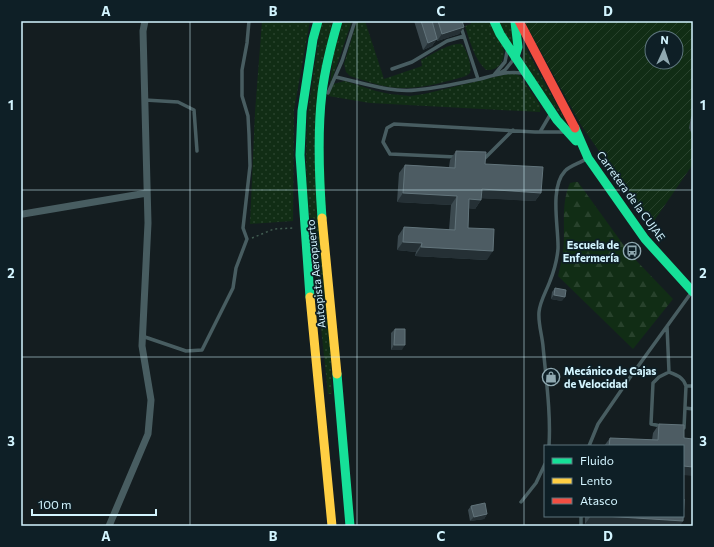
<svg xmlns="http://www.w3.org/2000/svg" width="714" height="547" viewBox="0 0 714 547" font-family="Commissioner,sans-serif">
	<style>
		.grass { fill: url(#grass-dots) }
		.forest { fill: url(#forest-firs) }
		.garden { fill: url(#garden-furrows); fill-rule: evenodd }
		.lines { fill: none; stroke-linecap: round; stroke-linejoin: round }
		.path { stroke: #415c51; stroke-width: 1.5; stroke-dasharray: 2 3; stroke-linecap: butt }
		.lane { stroke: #485d61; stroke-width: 3.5 }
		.street { stroke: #485d61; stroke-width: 7 }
		.fast { stroke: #16e098; stroke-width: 9 }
		.slow { stroke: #ffcf43; stroke-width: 9 }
		.jam { stroke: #f24e42; stroke-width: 9 }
		.wall { fill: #3c4a50 }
		.shaded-wall { fill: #253035 }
		.building { fill: #4d5c63; stroke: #62747b }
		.grid { fill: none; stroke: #d3f5ff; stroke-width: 1; stroke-opacity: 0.55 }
		.labels { text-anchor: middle; stroke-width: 3.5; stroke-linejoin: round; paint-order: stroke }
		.street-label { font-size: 11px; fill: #d3f5ff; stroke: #0e1f26 }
		.poi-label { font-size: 11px; font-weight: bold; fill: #d3f5ff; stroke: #0e1f26; text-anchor: end }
		.neatline { fill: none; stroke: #d3f5ff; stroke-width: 1.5 }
		.grid-label { font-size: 13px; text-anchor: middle; font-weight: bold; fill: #d3f5ff }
	</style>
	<defs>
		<pattern id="grass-dots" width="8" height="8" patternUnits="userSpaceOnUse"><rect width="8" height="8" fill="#112d15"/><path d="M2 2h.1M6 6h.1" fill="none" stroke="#28422c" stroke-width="1.8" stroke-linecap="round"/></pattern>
		<pattern id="forest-firs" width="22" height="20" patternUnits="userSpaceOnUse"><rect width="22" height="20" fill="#112d15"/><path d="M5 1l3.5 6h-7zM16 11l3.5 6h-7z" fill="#28422c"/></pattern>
		<pattern id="garden-furrows" width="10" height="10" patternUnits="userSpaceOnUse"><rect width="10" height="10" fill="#112d15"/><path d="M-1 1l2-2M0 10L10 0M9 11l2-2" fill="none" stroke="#28422c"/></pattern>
	</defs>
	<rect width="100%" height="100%" fill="#141d20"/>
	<path class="grass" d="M 262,21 L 310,21 L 294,110 L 293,221 L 250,224 L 255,112 Z
		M 321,21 L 333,21 L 321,70 L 332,394 L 328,394 L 307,194 L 306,156 L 307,117 Z
		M 341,21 L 352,21 L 330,85 L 334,47 Z
		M 357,21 L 365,21 L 384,79 L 422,66 L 421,60 C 431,55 451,42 462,44 C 467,51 472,64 470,73 L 466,76 C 441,83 416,91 389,87 C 376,85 363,80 350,76 L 346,72 L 344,64 Z
		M 470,21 L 490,21 C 494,29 500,38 503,47 C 506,59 500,71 486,70 C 474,59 470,41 465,26 L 471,24 Z
		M 497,21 L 510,21 L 514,49 Z
		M 524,45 L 569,127 L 522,61 Z
		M 507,74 L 516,74 L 520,76 L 540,105 L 540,112 L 370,103 L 328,96 L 333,84 L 345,81 L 376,91 L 390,94 L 410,96 L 424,94 Z"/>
	<path class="forest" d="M 575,182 L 578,182 L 630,254 L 673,299 L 633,349 L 558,276 C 560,268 562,260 563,252 C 566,228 560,206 570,183 Z"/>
	<path class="garden" d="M 524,21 L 693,21 L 693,164 L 654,221 L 636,205 L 581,125 ZM 652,38 L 676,38 L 676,62 L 652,62 Z"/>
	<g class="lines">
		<path class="path" d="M 252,238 L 274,229 L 294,228"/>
		<path class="lane" d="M 459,21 L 478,79
			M 392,69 L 412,62 L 447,41 L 464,36
			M 500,73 L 505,70 L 514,59
			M 494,75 L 505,62 L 507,52
			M 335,77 C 361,82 389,93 416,90 C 438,88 459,83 480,79 C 495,75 507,71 522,73
			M 328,93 L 342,61 L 355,21
			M 145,100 L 178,102 L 194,110 L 197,151
			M 540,132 L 550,115
			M 456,157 L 390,154 L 383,142 L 387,128 L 394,124 L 535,132 L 563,132
			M 482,158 L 485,158 L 513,130
			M 142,336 L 186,351 L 202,350 L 233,288 L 236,268 L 247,239 L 243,228 L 250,166 L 249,134 L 248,116 L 242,96 L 242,70 L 247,43 L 249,21
			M 669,372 C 677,375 683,377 686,386 L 684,428
			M 686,386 L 693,386
			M 685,408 L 693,409
			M 661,426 L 651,424 L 653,383 L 659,377 L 669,372 L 667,326
			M 549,446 C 551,413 546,379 543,346 C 542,335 538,323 539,312 C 540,301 546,292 550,281 C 554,271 557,260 558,249 C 559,229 549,188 565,171 C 569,166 580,163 586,159
			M 589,446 L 598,424 L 631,376 L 691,293
			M 521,502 L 536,483 L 545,464
			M 581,526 L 581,516"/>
		<path class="street" d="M 23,214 L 147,193
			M 109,526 L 148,434 L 151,400 L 142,346 L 148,223 L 143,31 L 145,21"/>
		<path class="fast" d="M 494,21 L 500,34 L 557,120 L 576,141
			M 515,22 L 518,47 L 515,57
			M 575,128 L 588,158 L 645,239 L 693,292
			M 322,218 C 319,177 317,134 322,93 C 325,68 331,45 338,21
			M 310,297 L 300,155 L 302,111 L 313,39 L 318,21
			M 337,374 L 350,526"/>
		<path class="slow" d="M 322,218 L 337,374
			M 310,297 L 332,526"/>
		<path class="jam" d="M 519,21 L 575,128"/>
	</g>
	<path class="wall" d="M 414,21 L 462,21 L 464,27 L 459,34 L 437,41 L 437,39 L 432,46 L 423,50 Z
		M 693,115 L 693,136 L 689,128 L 691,117 Z
		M 456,151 L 485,164 L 541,193 L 535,201 L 481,198 L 481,200 L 475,209 L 469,208 L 468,228 L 487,260 L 415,256 L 416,252 L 397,250 L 398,236 L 404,227 L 449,230 L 451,205 L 397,202 L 399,173 L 405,165 L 449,167 L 450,160 Z
		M 555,288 L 562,301 L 551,299 L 552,292 Z
		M 395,329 L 402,350 L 391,350 L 391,333 Z
		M 659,424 L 683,446 L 604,446 L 610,438 L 652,440 L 653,433 Z
		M 471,506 L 487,514 L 484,519 L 470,521 L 468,510 Z
		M 585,516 L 683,516 L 680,526 L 620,526 L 585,524 Z"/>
	<path class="shaded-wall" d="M 464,27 L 459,34 L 437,41 L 442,34 Z
		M 437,39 L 432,46 L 423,50 L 428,43 Z
		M 482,189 L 541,193 L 535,201 L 475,198 Z
		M 403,193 L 457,196 L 451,205 L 397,202 Z
		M 469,199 L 481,200 L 475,209 L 463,208 Z
		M 403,242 L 422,243 L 416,252 L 397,250 Z
		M 421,247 L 493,251 L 487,260 L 415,256 Z
		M 554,295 L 565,297 L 562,301 L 551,299 Z
		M 394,345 L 405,345 L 402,350 L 391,350 Z
		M 683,466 L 693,467 L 693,476 L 683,475 Z
		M 487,514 L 484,519 L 470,521 L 474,517 Z
		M 591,516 L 604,516 L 683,521 L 680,526 L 620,526 L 585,524 Z"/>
	<path class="building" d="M 421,21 L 432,21 L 437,39 L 428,43 Z
		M 438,21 L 462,21 L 464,27 L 442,34 Z
		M 456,151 L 486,152 L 485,164 L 543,167 L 541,193 L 482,189 L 481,200 L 469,199 L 468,228 L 494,229 L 493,251 L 421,247 L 422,243 L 403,242 L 404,227 L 455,230 L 457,196 L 403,193 L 405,165 L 455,168 Z
		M 555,288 L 566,290 L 565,297 L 554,295 Z
		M 395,329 L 405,329 L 405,345 L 394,345 Z
		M 659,424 L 684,425 L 684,438 L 693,439 L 693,467 L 683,466 L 683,446 L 609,446 L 610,438 L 658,440 Z
		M 683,499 L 684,499 L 683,521 L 604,516 L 683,516 Z
		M 485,503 L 487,514 L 474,517 L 471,506 Z"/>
	<path class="grid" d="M 190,21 L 190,526M 357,21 L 357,526M 524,21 L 524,526M 21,190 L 693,190M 21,357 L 693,357"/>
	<defs>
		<symbol id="bus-ring" viewBox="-11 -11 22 22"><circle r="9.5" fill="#0e1f26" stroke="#90a9b1" stroke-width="1.5"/><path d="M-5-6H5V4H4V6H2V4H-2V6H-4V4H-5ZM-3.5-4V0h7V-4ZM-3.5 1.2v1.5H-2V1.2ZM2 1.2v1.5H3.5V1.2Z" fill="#90a9b1"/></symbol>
		<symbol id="shop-ring" viewBox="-11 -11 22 22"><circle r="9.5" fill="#0e1f26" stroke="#90a9b1" stroke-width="1.5"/><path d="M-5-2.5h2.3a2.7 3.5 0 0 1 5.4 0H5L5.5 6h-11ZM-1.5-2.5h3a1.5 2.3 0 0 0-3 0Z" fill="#90a9b1"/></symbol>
	</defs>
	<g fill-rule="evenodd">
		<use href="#bus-ring" x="622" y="241" width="20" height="20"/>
		<use href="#shop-ring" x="541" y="367" width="20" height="20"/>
	</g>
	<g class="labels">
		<g class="street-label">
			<text transform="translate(631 196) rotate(54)" y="4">Carretera de la CUJAE</text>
			<text transform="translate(316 274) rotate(-96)" y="4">Autopista Aeropuerto</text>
		</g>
		<g class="poi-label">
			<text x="619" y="249">Escuela de<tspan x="619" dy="13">Enfermería</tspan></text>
			<text x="564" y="375" text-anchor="start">Mecánico de Cajas<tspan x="564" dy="13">de Velocidad</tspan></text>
		</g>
	</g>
	<rect width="714" height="547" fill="none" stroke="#0e1f26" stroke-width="44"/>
	<rect x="544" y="445" width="140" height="72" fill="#0e1f26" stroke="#5d757d"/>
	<rect x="552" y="458" width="20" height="6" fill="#16e098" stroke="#5d757d"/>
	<text x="580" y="465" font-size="12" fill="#d3f5ff">Fluido</text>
	<rect x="552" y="478" width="20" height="6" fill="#ffcf43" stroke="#5d757d"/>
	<text x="580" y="485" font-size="12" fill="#d3f5ff">Lento</text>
	<rect x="552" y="498" width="20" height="6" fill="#f24e42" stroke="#5d757d"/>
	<text x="580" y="505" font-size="12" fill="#d3f5ff">Atasco</text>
	<g transform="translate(664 50) rotate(3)"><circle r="19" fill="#0e1f26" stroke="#5d757d"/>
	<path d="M0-3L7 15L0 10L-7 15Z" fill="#90a9b1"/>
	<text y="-6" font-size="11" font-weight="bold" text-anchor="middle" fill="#d3f5ff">N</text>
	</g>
	<path d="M32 509v6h124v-6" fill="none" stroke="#d3f5ff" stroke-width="2"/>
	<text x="38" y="509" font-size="12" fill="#d3f5ff" stroke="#0e1f26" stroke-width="3" paint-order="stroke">100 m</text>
	<rect x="22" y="22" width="670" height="503" class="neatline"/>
	<g class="grid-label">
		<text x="106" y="16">A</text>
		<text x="273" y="16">B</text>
		<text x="441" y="16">C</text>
		<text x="608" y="16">D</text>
		<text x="11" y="110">1</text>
		<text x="703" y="110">1</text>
		<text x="11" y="278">2</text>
		<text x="703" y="278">2</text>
		<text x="11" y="446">3</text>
		<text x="703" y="446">3</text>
		<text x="106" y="541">A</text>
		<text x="273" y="541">B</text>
		<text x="441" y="541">C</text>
		<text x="608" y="541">D</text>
	</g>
</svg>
